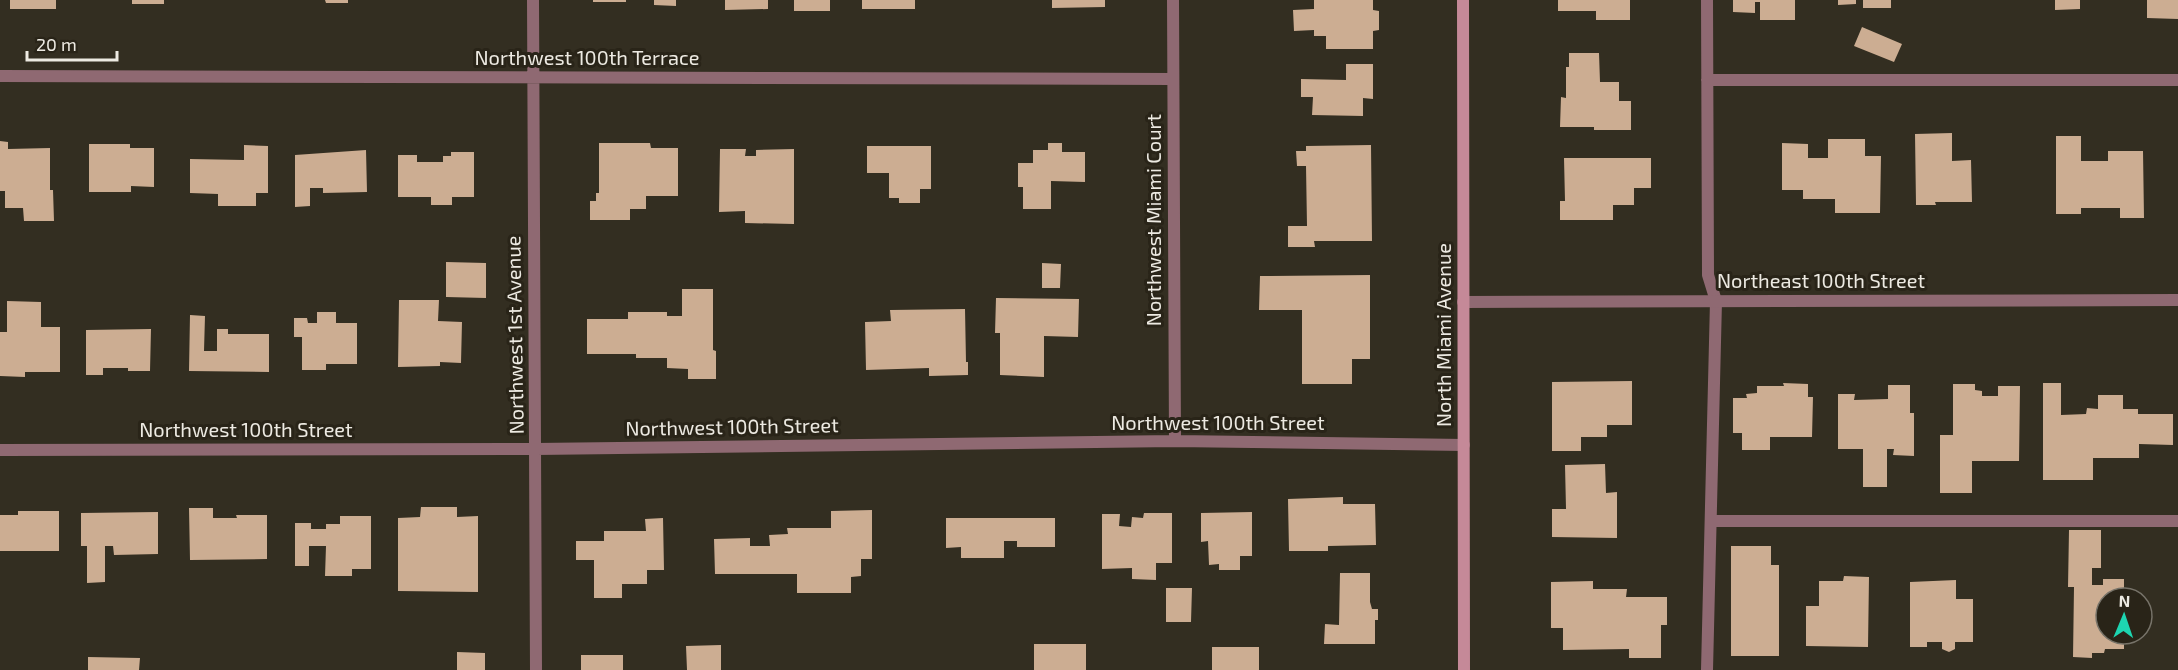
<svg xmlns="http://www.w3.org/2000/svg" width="2178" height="670" viewBox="0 0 2178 670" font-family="'Exo 2',sans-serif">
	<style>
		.building { fill: #ccad92 }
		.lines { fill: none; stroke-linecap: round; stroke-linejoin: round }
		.lane { stroke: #8f6972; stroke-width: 12 }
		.street { stroke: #8f6972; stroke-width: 12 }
		.secondary { stroke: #c58998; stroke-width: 12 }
		.labels { text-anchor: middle; stroke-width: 6; stroke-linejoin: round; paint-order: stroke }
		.street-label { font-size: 20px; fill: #edeae2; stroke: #292418 }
	</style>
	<rect width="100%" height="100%" fill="#332e21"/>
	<path class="building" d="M 10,0 L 56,0 L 56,9 L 10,9 Z
		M 132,0 L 164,0 L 164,4 L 132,4 Z
		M 325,0 L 348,0 L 348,3 L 326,3 Z
		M 593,0 L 626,0 L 626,2 L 593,2 Z
		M 654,0 L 676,0 L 676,6 L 654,5 Z
		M 725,0 L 768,0 L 768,9 L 725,10 Z
		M 794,0 L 830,0 L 830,11 L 794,11 Z
		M 862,0 L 915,0 L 915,9 L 862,9 Z
		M 1052,0 L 1105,0 L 1105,7 L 1052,8 Z
		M 1314,0 L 1373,0 L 1373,10 L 1379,11 L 1379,30 L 1373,31 L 1373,49 L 1326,49 L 1326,36 L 1314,36 L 1314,30 L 1294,31 L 1293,10 L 1314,9 Z
		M 1558,0 L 1630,0 L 1630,20 L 1596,20 L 1596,11 L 1558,11 Z
		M 1733,0 L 1795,0 L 1795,20 L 1760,20 L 1760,2 L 1755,2 L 1755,13 L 1733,12 Z
		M 1838,0 L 1856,0 L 1856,4 L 1838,5 Z
		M 1863,0 L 1891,0 L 1891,8 L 1863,8 Z
		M 2055,0 L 2080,0 L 2080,9 L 2055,10 Z
		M 2147,0 L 2178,0 L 2178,19 L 2147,18 Z
		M 1862,27 L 1902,44 L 1894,62 L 1854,46 Z
		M 1569,53 L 1599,53 L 1600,82 L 1619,82 L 1619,101 L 1631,101 L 1631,130 L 1594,130 L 1594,127 L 1560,127 L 1561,97 L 1566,98 L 1566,67 L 1569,67 Z
		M 1346,64 L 1373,64 L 1373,99 L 1363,98 L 1363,116 L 1312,115 L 1313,97 L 1301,97 L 1301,79 L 1346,80 Z
		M 1952,133 L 1952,161 L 1971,160 L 1972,202 L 1935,202 L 1936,205 L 1916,205 L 1915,134 Z
		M 2056,136 L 2081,136 L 2081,161 L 2108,161 L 2108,151 L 2143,151 L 2144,218 L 2120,218 L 2120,208 L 2081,208 L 2081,214 L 2056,214 Z
		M 1828,139 L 1865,139 L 1865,156 L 1881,156 L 1880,213 L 1835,213 L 1835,199 L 1803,199 L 1803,190 L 1782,190 L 1782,143 L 1808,144 L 1808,158 L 1828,158 Z
		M 0,141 L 8,142 L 8,149 L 50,148 L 50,190 L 53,190 L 54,221 L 24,221 L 23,208 L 5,208 L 5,191 L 0,191 Z
		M 599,143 L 650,143 L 651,148 L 678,148 L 678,196 L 646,196 L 646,209 L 630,209 L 630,220 L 590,220 L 590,201 L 596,201 L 596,193 L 599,193 Z
		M 1048,143 L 1062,143 L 1062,152 L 1085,152 L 1085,182 L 1051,181 L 1051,209 L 1023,209 L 1023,187 L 1018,187 L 1018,163 L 1033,163 L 1033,150 L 1048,150 Z
		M 89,144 L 130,144 L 130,148 L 154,148 L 154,187 L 131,186 L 131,192 L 89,192 Z
		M 244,145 L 268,146 L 268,193 L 256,193 L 256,206 L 218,206 L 218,194 L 190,193 L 190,159 L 244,160 Z
		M 1371,145 L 1372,241 L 1314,241 L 1315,247 L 1288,247 L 1288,226 L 1307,226 L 1306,166 L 1297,166 L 1296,151 L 1306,151 L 1306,146 Z
		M 867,146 L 931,146 L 931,189 L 920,189 L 920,203 L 899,203 L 899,198 L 889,198 L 889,173 L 867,173 Z
		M 720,149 L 746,149 L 745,156 L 756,156 L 756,150 L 794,149 L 794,224 L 745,223 L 745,211 L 719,212 Z
		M 366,150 L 367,192 L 323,193 L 323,188 L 310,188 L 310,206 L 295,207 L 295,155 Z
		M 451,152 L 474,152 L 474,197 L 452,197 L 452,205 L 431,205 L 431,197 L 398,197 L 398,155 L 417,155 L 417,162 L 443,162 L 443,156 L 451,156 Z
		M 1564,158 L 1651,158 L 1651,188 L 1634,188 L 1634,205 L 1613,205 L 1613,220 L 1560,220 L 1560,201 L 1565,201 Z
		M 446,262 L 486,263 L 486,298 L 446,297 Z
		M 1042,263 L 1061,264 L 1060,288 L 1042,288 Z
		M 1370,275 L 1370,359 L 1352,359 L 1352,384 L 1302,384 L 1302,310 L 1259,310 L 1260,276 Z
		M 682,289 L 713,289 L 713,350 L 716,351 L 716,379 L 688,379 L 688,369 L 667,368 L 667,358 L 636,358 L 636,354 L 587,354 L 587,319 L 628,319 L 628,312 L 667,312 L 667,316 L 682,316 Z
		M 996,298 L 1079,299 L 1078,337 L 1044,336 L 1044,377 L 1000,375 L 1000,333 L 995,333 Z
		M 399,300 L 439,300 L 438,321 L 462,322 L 461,363 L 440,362 L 440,366 L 398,367 Z
		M 7,301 L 41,302 L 41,327 L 60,327 L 60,372 L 25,372 L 25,377 L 0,376 L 0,332 L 7,332 Z
		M 965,309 L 966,362 L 968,362 L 968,375 L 929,376 L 929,368 L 866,370 L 865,322 L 891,321 L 890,310 Z
		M 317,312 L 336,312 L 336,323 L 357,323 L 357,364 L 326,364 L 326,370 L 302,370 L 302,337 L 294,337 L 294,318 L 307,318 L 308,323 L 317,323 Z
		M 190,315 L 205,316 L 204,351 L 217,351 L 217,329 L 228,329 L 228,334 L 269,334 L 269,372 L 189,371 Z
		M 151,329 L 150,371 L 128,371 L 128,368 L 103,368 L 103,375 L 86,375 L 86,330 Z
		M 1632,381 L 1632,425 L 1607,425 L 1607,437 L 1581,437 L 1581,451 L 1552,451 L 1552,382 Z
		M 1783,383 L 1808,384 L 1808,397 L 1813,397 L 1812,437 L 1770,437 L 1770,450 L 1742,450 L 1742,433 L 1733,433 L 1733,398 L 1747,398 L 1746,394 L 1757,393 L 1757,386 L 1784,386 Z
		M 2043,383 L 2061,383 L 2061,415 L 2086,414 L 2087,408 L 2098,409 L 2098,395 L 2123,395 L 2123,409 L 2138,409 L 2138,414 L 2173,414 L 2173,445 L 2139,444 L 2139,458 L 2093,458 L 2093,480 L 2043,480 Z
		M 1953,384 L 1975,384 L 1975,390 L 1982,391 L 1982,396 L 1998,396 L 1998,386 L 2020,386 L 2019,461 L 1972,461 L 1972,493 L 1940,493 L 1940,435 L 1953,435 Z
		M 1888,385 L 1910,385 L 1910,413 L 1914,413 L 1914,456 L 1893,455 L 1894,449 L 1887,449 L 1887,487 L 1863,487 L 1863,449 L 1838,449 L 1838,394 L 1855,394 L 1854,400 L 1888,399 Z
		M 1605,464 L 1606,493 L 1617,492 L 1617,538 L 1552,537 L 1552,509 L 1566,509 L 1565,465 Z
		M 1343,497 L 1343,504 L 1375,504 L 1376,545 L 1328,546 L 1328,551 L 1289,551 L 1288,499 Z
		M 421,507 L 457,507 L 457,517 L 478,516 L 478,592 L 398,591 L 398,518 L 420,517 Z
		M 189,508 L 213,508 L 213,518 L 237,518 L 236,515 L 267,515 L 267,559 L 190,560 Z
		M 872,510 L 872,559 L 861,559 L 861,576 L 851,577 L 851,593 L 797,593 L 797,574 L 715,574 L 714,539 L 750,538 L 750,546 L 770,546 L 769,535 L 788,534 L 787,528 L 831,528 L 831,511 Z
		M 18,511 L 59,511 L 59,551 L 0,551 L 0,515 L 18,515 Z
		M 158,512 L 158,554 L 114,555 L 113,546 L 105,546 L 105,582 L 87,583 L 87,546 L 81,546 L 81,513 Z
		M 1252,512 L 1252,556 L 1240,556 L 1240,570 L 1219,570 L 1219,564 L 1209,565 L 1208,541 L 1201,542 L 1201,513 Z
		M 1144,513 L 1172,513 L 1172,563 L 1156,563 L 1156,580 L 1132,579 L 1132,568 L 1102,569 L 1102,514 L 1120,514 L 1119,526 L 1131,527 L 1132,517 L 1143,518 Z
		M 340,516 L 371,516 L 371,569 L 352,569 L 352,576 L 325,576 L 326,546 L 309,546 L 309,566 L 295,566 L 295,523 L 311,523 L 311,529 L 326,529 L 326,524 L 340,524 Z
		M 663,518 L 664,570 L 647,570 L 647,584 L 622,584 L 622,598 L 594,598 L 594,560 L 576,560 L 576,541 L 604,541 L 604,531 L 646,531 L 645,519 Z
		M 946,518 L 1055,518 L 1055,547 L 1017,547 L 1017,541 L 1004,541 L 1004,558 L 961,558 L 961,547 L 946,548 Z
		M 2069,530 L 2101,530 L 2101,568 L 2092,568 L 2092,585 L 2103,585 L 2103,579 L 2124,579 L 2124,598 L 2106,598 L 2106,634 L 2124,634 L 2124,649 L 2105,649 L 2104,653 L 2092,653 L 2092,658 L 2073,657 L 2074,587 L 2068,587 Z
		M 1731,546 L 1771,546 L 1771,565 L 1779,565 L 1779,656 L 1731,656 Z
		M 1340,573 L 1370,573 L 1370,602 L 1372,609 L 1378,609 L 1378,620 L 1375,620 L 1375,644 L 1324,644 L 1325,624 L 1339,625 Z
		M 1844,576 L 1869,577 L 1868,647 L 1806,646 L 1806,606 L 1819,606 L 1819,581 L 1843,581 Z
		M 1956,580 L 1956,599 L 1973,599 L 1973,642 L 1955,642 L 1955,649 L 1949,652 L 1942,649 L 1942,642 L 1927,642 L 1927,647 L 1910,647 L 1910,582 Z
		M 1593,581 L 1593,589 L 1627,589 L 1626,597 L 1667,597 L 1667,625 L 1661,625 L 1661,658 L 1629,658 L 1629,649 L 1563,650 L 1563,628 L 1551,628 L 1551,582 Z
		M 1166,588 L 1192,588 L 1191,622 L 1166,622 Z
		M 1034,644 L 1086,644 L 1086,670 L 1034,670 Z
		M 721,645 L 721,670 L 687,670 L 686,646 Z
		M 1212,647 L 1259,647 L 1259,670 L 1212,670 Z
		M 457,652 L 485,653 L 485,670 L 457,670 Z
		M 581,655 L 623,655 L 623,670 L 581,670 Z
		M 88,657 L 140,658 L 139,670 L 88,670 Z"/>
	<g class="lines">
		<path class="lane" d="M 1707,0 L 1708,275 L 1716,301 L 1707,670
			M 1707,80 L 2178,80
			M 1711,521 L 2178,521"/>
		<path class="street" d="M 533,0 L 536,670
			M 1173,0 L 1175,441
			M 0,76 L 1173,79
			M 1463,302 L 2178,300
			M 0,450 L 536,449 L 1175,441 L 1464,445"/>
		<path class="secondary" d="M 1463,0 L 1464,670"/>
	</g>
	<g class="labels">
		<g class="street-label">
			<text x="587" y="65">Northwest 100th Terrace</text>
			<text transform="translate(1154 220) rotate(-90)" y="7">Northwest Miami Court</text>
			<text x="1821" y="288">Northeast 100th Street</text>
			<text transform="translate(515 335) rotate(-91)" y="7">Northwest 1st Avenue</text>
			<text transform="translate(1444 335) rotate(-90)" y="7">North Miami Avenue</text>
			<text x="1218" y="430">Northwest 100th Street</text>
			<text transform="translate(732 427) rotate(-1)" y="7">Northwest 100th Street</text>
			<text x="246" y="437">Northwest 100th Street</text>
		</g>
	</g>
	<g transform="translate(2124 616) rotate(2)"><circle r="28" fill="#292418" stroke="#777369" stroke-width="1.5"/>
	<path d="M0-4.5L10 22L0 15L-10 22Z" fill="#1dd5b1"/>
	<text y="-9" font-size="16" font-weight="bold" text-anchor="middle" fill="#edeae2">N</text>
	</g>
	<path d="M27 51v9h90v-9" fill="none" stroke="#edeae2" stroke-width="3"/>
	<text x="36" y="51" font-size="18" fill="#edeae2" stroke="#292418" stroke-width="4.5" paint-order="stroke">20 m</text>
</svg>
